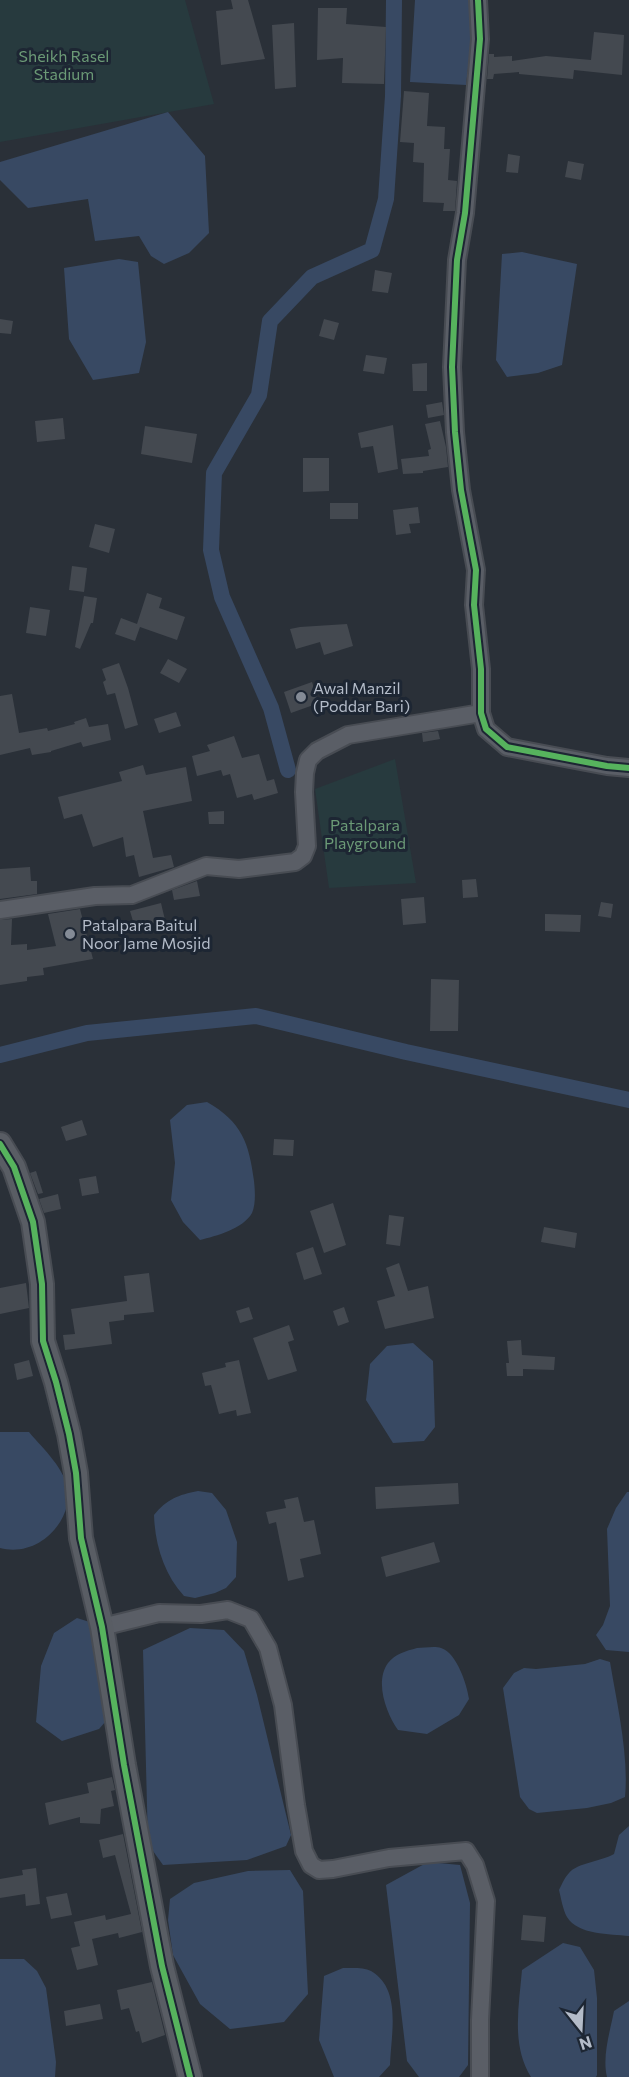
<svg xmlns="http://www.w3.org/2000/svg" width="629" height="2077" viewBox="0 0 629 2077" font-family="Commissioner,sans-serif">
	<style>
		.green { fill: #273a3e }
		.water { fill: #384963 }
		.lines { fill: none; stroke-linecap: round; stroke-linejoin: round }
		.canal { stroke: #384963; stroke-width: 16 }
		.building { fill: #444950 }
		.street-casing { stroke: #484c53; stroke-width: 20 }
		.secondary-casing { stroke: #484c53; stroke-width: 26 }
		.street { stroke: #5a5e66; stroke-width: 16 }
		.secondary { stroke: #595d64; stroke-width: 22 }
		.cycleway-casing { stroke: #1d2633; stroke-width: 10 }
		.cycleway { stroke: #56b35d; stroke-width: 6 }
		.poi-dot { fill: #848b96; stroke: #1d2633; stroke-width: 2 }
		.labels { text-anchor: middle; stroke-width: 6; stroke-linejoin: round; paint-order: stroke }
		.park-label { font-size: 16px; fill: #6b9a76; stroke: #1d2633 }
		.poi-label { font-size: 16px; fill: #b4bcc9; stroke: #1d2633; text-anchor: start }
	</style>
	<rect width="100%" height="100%" fill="#2a3038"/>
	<path class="green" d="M 0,0 L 185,0 L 214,104 L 0,142 Z
		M 395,759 L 416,883 L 329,888 L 315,789 Z"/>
	<path class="water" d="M 415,0 L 471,0 L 472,34 L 466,85 L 410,82 Z
		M 168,112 L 205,156 L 209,233 L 189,253 L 164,264 L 151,256 L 139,236 L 95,241 L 88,199 L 28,208 L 0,180 L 0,162 Z
		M 522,252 L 577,264 L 562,365 L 538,373 L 507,377 L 496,360 L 502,254 Z
		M 119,259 L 138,262 L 146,342 L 139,373 L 93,380 L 69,339 L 64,268 Z
		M 207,1102 C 242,1122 249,1143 254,1181 C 255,1190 256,1204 252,1213 C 243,1229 216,1236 200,1240 L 183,1222 L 171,1200 L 175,1163 L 170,1120 L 187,1105 Z
		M 413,1343 L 433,1361 L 435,1427 L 424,1441 L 393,1443 L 366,1400 L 370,1364 L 387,1346 Z
		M 0,1432 L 29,1432 C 44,1450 65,1468 69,1493 C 70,1497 68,1502 67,1506 C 59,1535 30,1556 0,1548 Z
		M 198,1491 L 212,1493 L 226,1510 L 237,1542 L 236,1577 L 226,1588 L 215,1593 L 195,1598 L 184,1596 C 164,1574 155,1545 154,1515 C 167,1499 178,1495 198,1491 Z
		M 627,1492 L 629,1492 L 629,1652 L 606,1650 L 596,1635 L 603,1625 L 610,1606 L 607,1529 L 616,1508 Z
		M 77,1618 L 99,1625 L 113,1713 L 99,1729 L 62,1741 L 36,1722 L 41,1666 L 54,1633 Z
		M 190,1628 L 224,1630 L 244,1651 L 257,1695 L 291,1835 L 286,1846 L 247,1860 L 163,1865 L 148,1844 L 143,1650 Z
		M 417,1648 C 424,1648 435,1646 441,1648 C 457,1653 467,1685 469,1699 L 459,1715 L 427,1734 L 398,1730 C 387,1715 374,1682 388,1663 C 395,1654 406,1651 417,1648 Z
		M 600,1659 L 610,1662 C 617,1704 629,1755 625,1797 L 611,1803 L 587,1808 L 537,1813 L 529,1809 L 520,1797 L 503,1688 L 514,1673 L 524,1668 L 536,1669 L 585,1664 Z
		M 629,1826 L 629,1936 C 610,1934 578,1935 567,1917 C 563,1910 561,1898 559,1890 C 562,1884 565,1877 569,1873 C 577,1863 602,1861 614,1854 L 619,1835 Z
		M 428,1862 L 460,1865 L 470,1903 L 468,2065 L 459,2077 L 419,2077 L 407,2061 L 386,1885 Z
		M 290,1870 L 303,1891 L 308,1994 L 284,2022 L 230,2029 L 200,2004 L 173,1955 L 168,1920 L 170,1899 L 194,1883 L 248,1871 Z
		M 563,1943 L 580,1947 L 594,1970 L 597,1998 L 597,2075 L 596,2077 L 531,2077 C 511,2045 519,2006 522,1970 Z
		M 0,1959 L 24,1959 L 37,1971 L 46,1988 L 56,2062 L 55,2077 L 0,2077 Z
		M 343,1968 C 351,1968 364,1967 371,1971 C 402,1989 391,2034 390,2065 L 379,2077 L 334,2077 L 319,2040 L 324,1976 Z
		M 629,2001 L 629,2077 L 607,2077 C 602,2056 610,2032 614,2011 Z"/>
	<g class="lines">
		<path class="canal" d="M 288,770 L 271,708 L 222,597 L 211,550 L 214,473 L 259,395 L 270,321 L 312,277 L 372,250 L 386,199 L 393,96 L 394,0
			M 0,1055 L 87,1033 L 256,1016 L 406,1052 L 629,1100"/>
	</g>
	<path class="building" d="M 231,0 L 248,0 L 265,59 L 221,65 L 216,11 L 233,9 Z
		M 318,8 L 347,8 L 346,24 L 386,27 L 384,84 L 342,83 L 343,58 L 317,60 Z
		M 294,23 L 296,87 L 275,89 L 272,25 Z
		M 594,32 L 624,35 L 622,75 L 574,70 L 573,79 L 519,74 L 519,72 L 494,74 L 493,79 L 487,79 L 489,54 L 494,54 L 494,57 L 512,56 L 512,61 L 546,56 L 591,60 Z
		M 404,91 L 429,93 L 427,126 L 445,127 L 444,149 L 450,149 L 448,180 L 457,181 L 455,211 L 443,211 L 444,203 L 423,202 L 424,163 L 413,162 L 414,143 L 400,142 Z
		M 508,154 L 520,156 L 518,173 L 506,172 Z
		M 568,161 L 584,164 L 581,180 L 565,177 Z
		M 375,270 L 392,273 L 388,293 L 372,291 Z
		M 0,319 L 13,321 L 11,334 L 0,333 Z
		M 324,319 L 339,323 L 334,340 L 319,336 Z
		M 366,355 L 387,358 L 384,374 L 363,371 Z
		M 427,363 L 427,391 L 413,391 L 412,364 Z
		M 442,402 L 444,415 L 428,418 L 426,405 Z
		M 63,418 L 65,439 L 37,442 L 35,421 Z
		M 440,421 L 446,447 L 448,467 L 423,471 L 423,473 L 403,474 L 401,459 L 429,456 L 428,450 L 431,449 L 425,424 Z
		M 393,425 L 398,469 L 378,473 L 373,446 L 361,448 L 358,433 Z
		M 145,426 L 197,434 L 192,463 L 141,454 Z
		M 303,458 L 329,458 L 329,491 L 303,492 Z
		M 330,503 L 358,503 L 358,519 L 330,519 Z
		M 418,507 L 420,523 L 409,524 L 411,533 L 396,535 L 393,510 Z
		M 95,524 L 115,529 L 109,553 L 89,547 Z
		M 72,566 L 87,568 L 84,592 L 69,590 Z
		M 147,593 L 162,598 L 159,608 L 185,617 L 177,640 L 140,627 L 135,641 L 115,634 L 121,618 L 137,624 Z
		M 84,596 L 97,598 L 93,623 L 91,623 L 80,649 L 75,647 Z
		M 30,607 L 50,610 L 46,636 L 26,633 Z
		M 347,624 L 353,646 L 324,655 L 320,642 L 296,649 L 290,629 L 300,627 Z
		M 168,659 L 187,669 L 179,683 L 160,673 Z
		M 119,663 L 128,688 L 138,725 L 125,729 L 115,693 L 107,695 L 103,682 L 106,680 L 102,669 Z
		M 312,682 L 319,703 L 291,713 L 284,692 Z
		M 12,694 L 19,733 L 47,728 L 48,731 L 75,724 L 74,722 L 86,718 L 89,727 L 108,724 L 111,740 L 83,747 L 81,742 L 51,751 L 51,752 L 32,755 L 30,748 L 0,755 L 0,696 Z
		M 176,712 L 181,726 L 159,733 L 154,719 Z
		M 438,731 L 440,739 L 423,742 L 422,733 Z
		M 234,736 L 242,758 L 259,754 L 267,781 L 274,779 L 278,793 L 254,800 L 252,794 L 237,798 L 230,774 L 223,776 L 221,770 L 197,776 L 192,756 L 210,751 L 207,745 Z
		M 143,765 L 146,775 L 186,767 L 192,801 L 143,811 L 153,858 L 171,855 L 174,867 L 139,877 L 134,855 L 126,857 L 123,837 L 93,847 L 82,814 L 64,819 L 58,797 L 122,781 L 119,772 Z
		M 224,811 L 224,824 L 209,824 L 208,812 Z
		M 30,867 L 31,881 L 37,881 L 37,894 L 0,899 L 0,869 Z
		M 476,879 L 478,897 L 463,898 L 462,880 Z
		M 197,881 L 200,896 L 174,900 L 172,890 Z
		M 424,897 L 426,923 L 403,925 L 401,899 Z
		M 601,902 L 613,904 L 611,918 L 598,916 Z
		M 161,903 L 165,920 L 135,928 L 130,911 Z
		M 80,909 L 93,959 L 43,968 L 44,975 L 27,977 L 27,981 L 0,985 L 0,920 L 12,919 L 11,945 L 27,944 L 27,950 L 56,946 L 48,914 Z
		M 545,914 L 581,915 L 580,932 L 545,931 Z
		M 431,979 L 459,980 L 458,1031 L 430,1031 Z
		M 82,1120 L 87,1135 L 66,1141 L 61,1127 Z
		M 274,1139 L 294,1140 L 293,1156 L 273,1155 Z
		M 36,1171 L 43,1193 L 38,1194 L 30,1173 Z
		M 96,1176 L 99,1193 L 82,1196 L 79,1179 Z
		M 58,1194 L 61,1209 L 44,1213 L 39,1199 Z
		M 333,1203 L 346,1245 L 324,1253 L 310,1211 Z
		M 389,1215 L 404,1217 L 400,1246 L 386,1244 Z
		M 544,1227 L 577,1233 L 575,1248 L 541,1242 Z
		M 313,1247 L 322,1274 L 304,1280 L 296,1253 Z
		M 399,1263 L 408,1291 L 428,1286 L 434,1318 L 385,1329 L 377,1301 L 395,1296 L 386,1268 Z
		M 149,1273 L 154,1312 L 124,1315 L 124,1320 L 109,1322 L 112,1344 L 65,1350 L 63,1335 L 75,1334 L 71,1309 L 127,1301 L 124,1276 Z
		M 26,1283 L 29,1308 L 0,1314 L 0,1288 Z
		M 249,1307 L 253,1319 L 240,1323 L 236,1311 Z
		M 344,1307 L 349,1322 L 338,1326 L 333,1311 Z
		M 289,1325 L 294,1340 L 288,1342 L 297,1371 L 268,1380 L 253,1338 Z
		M 521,1340 L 522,1355 L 555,1357 L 554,1370 L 523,1369 L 523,1376 L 507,1376 L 506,1363 L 509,1363 L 507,1341 Z
		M 29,1360 L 33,1376 L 17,1380 L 14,1364 Z
		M 239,1360 L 251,1413 L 237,1416 L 236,1410 L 219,1414 L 211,1385 L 205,1386 L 202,1373 L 226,1367 L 225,1363 Z
		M 458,1483 L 459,1504 L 376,1509 L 375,1487 Z
		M 298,1497 L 304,1522 L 314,1520 L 321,1554 L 300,1559 L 304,1577 L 288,1581 L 276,1522 L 269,1524 L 266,1512 L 286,1508 L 284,1500 Z
		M 434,1542 L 440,1562 L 386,1577 L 381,1557 Z
		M 112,1777 L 115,1790 L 111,1791 L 114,1806 L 101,1809 L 100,1824 L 80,1823 L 80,1817 L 49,1825 L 45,1803 L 89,1793 L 87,1783 Z
		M 123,1834 L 142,1932 L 119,1938 L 118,1933 L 92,1939 L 98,1965 L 77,1970 L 71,1948 L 80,1946 L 74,1922 L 105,1915 L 106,1920 L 131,1914 L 115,1855 L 103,1858 L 99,1840 Z
		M 36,1868 L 40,1904 L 26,1906 L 25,1894 L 0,1898 L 0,1879 L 23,1875 L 22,1870 Z
		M 67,1893 L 72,1915 L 51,1919 L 46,1897 Z
		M 523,1915 L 546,1917 L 544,1942 L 521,1940 Z
		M 152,1982 L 165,2035 L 142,2043 L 139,2031 L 136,2032 L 129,2008 L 121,2010 L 117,1990 Z
		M 100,2004 L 103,2019 L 66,2026 L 64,2011 Z"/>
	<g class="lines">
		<defs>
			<path id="street" d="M 478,0 L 480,39 L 465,213 L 457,260 L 452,367 L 455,432 L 461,490 L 476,570 L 474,605 L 481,669 L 481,713 L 486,729 L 507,747 L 607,766 L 629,768
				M 0,910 L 95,896 L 132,895 L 206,866 L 239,869 L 295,862 L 303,856 L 307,846 L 304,792 L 305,773 L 308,760 L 317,751 L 348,735 L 481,713
				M 102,1627 L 159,1613 L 201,1614 L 228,1610 L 251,1619 L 268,1648 L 283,1705 L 296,1805 L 304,1851 L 311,1865 L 319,1870 L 333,1869 L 389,1858 L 466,1851 L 475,1865 L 486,1901 L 480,2020 L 480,2077"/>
			<path id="secondary" d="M 0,1144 L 14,1167 L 33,1222 L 42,1284 L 43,1341 L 56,1382 L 69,1434 L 76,1473 L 81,1538 L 102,1627 L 124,1765 L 162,1966 L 190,2077"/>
		</defs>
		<use href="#street" class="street-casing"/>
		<use href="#secondary" class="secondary-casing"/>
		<use href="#street" class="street"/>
		<use href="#secondary" class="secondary"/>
		<defs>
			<path id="cycleway" d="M 478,0 L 480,39 L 465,213 L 457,260 L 452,367 L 455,432 L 461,490 L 476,570 L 474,605 L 481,669 L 481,713 L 486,729 L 507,747 L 607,766 L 629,768
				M 0,1144 L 14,1167 L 33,1222 L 42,1284 L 43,1341 L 56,1382 L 69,1434 L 76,1473 L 81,1538 L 102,1627 L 124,1765 L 162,1966 L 190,2077"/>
		</defs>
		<use href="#cycleway" class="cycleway-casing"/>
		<use href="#cycleway" class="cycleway"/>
	</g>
	<g class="poi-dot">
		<circle cx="301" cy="697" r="6"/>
		<circle cx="70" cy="934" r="6"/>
	</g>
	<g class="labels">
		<g class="park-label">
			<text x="64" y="62">Sheikh Rasel<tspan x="64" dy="18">Stadium</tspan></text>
			<text x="365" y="831">Patalpara<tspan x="365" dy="18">Playground</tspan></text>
		</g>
		<g class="poi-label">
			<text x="313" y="694">Awal Manzil<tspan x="313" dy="18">(Poddar Bari)</tspan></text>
			<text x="82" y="931">Patalpara Baitul<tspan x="82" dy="18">Noor Jame Mosjid</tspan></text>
		</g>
	</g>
	<g transform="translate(581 2029) rotate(162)" stroke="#1d2633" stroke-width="4.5" paint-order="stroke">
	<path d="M0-4.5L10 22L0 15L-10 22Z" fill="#b4bcc9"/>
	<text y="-9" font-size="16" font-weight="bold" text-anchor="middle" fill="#b4bcc9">N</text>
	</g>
</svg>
